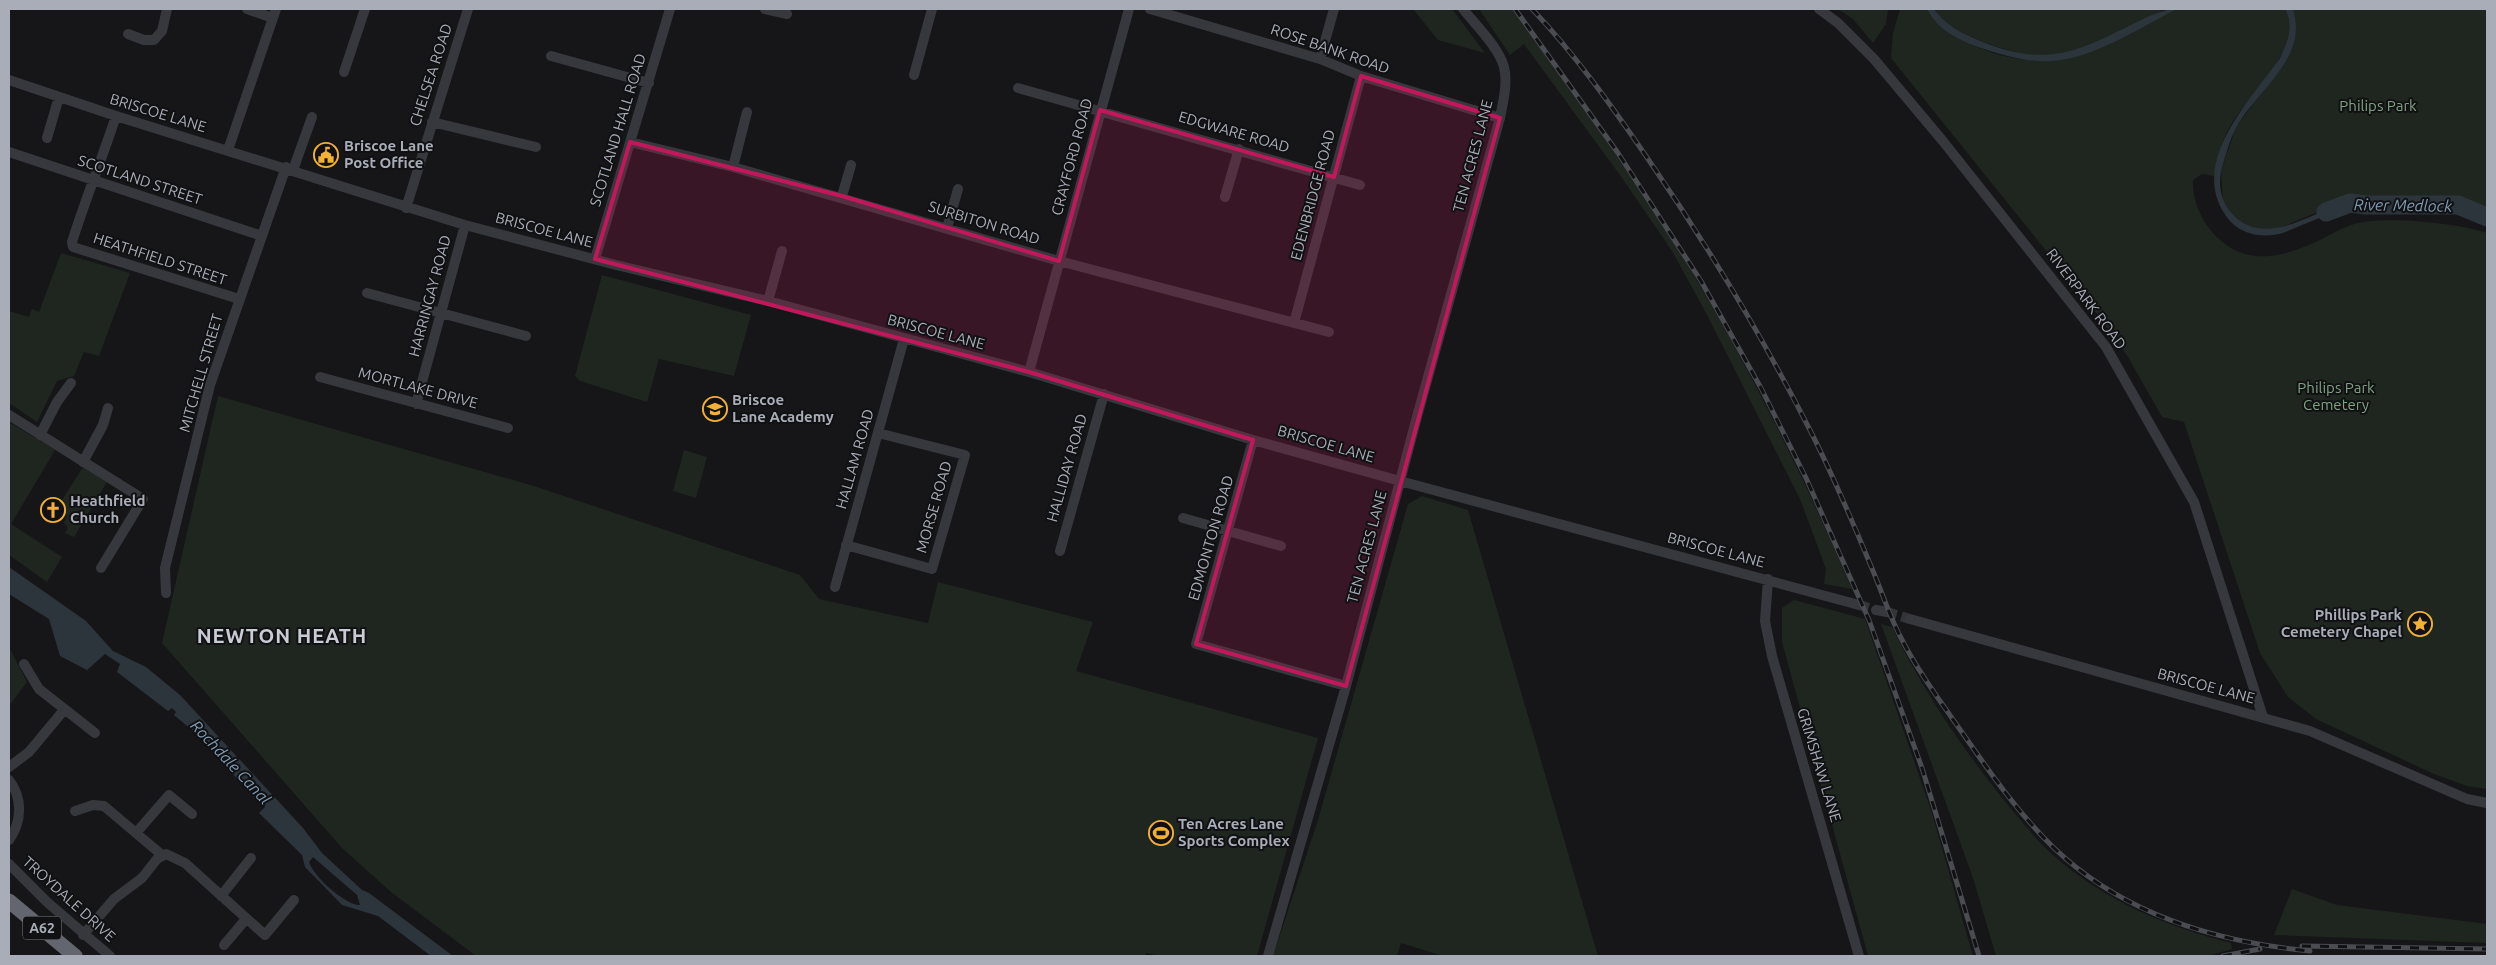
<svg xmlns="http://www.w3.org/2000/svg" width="2496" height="965" viewBox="0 0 2496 965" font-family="Ubuntu,sans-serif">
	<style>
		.green { fill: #1e261f }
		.water { fill: #2c353c; fill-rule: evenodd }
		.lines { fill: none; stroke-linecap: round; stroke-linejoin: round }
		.river { stroke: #2c353c; stroke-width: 19 }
		.minor-tunnel { stroke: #333438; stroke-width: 10; stroke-dasharray: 10 5; stroke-linecap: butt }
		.minor { stroke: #37383d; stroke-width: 10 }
		.highway { stroke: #63666e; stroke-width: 15 }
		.rail-casing { stroke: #4a4c52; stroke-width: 5 }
		.rail { stroke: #111113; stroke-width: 3; stroke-dasharray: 9; stroke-linecap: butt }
		.marked { fill: #c2185b; fill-opacity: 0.2; stroke: #c2185b; stroke-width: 4; stroke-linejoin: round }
		.labels { text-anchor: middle; stroke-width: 4; stroke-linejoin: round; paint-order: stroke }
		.shield { fill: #111113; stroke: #7b7e86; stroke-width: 1 }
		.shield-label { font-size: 14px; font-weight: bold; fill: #a8adb8 }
		.street-label { font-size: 15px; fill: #a8adb8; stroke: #111113 }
		.park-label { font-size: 15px; fill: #7fa381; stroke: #111113 }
		.poi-label { font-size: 15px; font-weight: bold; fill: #a8adb8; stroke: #111113; text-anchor: start }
		.water-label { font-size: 16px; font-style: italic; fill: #7f9bb3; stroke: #111113 }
		.district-label { font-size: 20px; font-weight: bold; letter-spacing: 1px; fill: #c9ccd4; stroke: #111113 }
	</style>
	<rect width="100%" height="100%" fill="#161618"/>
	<path class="green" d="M 1413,9 L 1452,9 L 1485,53 L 1438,40 Z
		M 1479,9 L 1512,9 C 1568,84 1624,162 1674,242 C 1742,353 1801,469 1852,589 L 1824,584 L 1826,569 L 1800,499 L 1706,313 L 1672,251 L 1622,178 L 1524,44 L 1510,55 Z
		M 1838,9 L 1888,9 L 1886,24 L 1873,43 L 1853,19 Z
		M 1900,9 L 1927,9 C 1932,17 1939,22 1946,28 C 1981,56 2034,68 2078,56 L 2177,9 L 2285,9 C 2306,46 2248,95 2231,125 C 2222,140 2217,160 2214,176 L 2202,174 L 2193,180 C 2192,198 2200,218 2212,232 C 2240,264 2273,260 2309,245 C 2326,238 2341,227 2358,223 C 2387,216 2459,223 2487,233 L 2487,789 L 2467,786 L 2434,774 L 2316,719 L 2288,697 L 2260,653 L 2184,422 L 2162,417 L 2128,357 L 2097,314 L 1891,58 L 1893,33 Z
		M 1934,9 L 2165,9 C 2135,23 2083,55 2052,56 C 2029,57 2005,50 1984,42 C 1964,34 1947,27 1934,9 Z
		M 2292,9 L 2487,9 L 2487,215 L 2458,203 L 2366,204 L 2349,199 L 2277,229 L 2260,230 L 2245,226 L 2233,216 L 2223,202 L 2221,171 L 2236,127 L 2286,60 C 2294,43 2297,28 2292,9 Z
		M 61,253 L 130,273 L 99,356 L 84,352 L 74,376 L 57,381 L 37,422 L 9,403 L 9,311 L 29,317 L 32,309 L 39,312 Z
		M 602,275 L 751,315 L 734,376 L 659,359 L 647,402 L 580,381 L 575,376 Z
		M 218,396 L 534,486 L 800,575 L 819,599 L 928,623 L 938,582 L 1093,622 L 1076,671 L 1318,738 L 1257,956 L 1161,956 L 1146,953 L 1145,956 L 476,956 L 391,892 L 342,848 L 162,643 Z
		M 9,422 L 55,450 L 11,524 L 62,557 L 47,582 L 9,555 Z
		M 684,450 L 707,457 L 696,498 L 673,491 Z
		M 83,467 L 107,482 L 74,537 L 65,533 L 68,528 L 64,523 L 67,516 L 57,508 Z
		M 1422,496 L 1468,510 L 1598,956 L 1443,956 L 1401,943 L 1397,956 L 1273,956 L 1318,820 L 1408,504 Z
		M 1794,600 L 1865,619 L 1931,810 L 1973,956 L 1868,956 L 1782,642 L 1782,608 Z
		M 1881,624 L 1892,627 C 1924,693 1966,754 2012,810 C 2025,825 2038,842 2053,855 C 2105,901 2165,926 2231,943 L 2232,949 L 2208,956 L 1996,956 L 1973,878 Z
		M 9,647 L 27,682 L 9,706 Z
		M 2292,889 L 2337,905 L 2487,924 L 2487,943 L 2274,935 Z"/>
	<path class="water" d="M 1927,9 L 1934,9 C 1948,28 1966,35 1988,44 C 2048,66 2077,52 2131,25 C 2146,18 2160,9 2177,9 C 2141,27 2094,58 2053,61 C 2028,63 2002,55 1978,47 C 1957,39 1938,30 1927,9 Z
		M 2285,9 L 2293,10 C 2309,58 2256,91 2236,128 C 2230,139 2227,152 2223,164 C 2218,179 2219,197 2229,210 C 2260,251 2312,214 2349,199 L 2348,206 L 2283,233 C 2266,238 2243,236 2230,221 C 2184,167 2249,102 2280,58 C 2288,41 2294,26 2285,9 Z
		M 9,567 L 86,621 L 113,651 L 146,667 L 180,695 L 303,828 L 322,853 L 362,890 L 369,893 L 453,956 L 431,956 L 378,916 L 342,905 L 305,867 L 302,855 L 259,813 L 265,807 L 261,801 L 259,803 L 199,736 L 174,715 L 176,712 L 172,708 L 168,711 L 117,672 L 120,664 L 105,654 L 87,670 L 60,656 L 49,619 L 9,594 ZM 313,857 L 357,895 L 360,905 C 346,906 313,876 309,862 Z"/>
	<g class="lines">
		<path class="river" d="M 2326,212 L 2350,203 L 2366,205 L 2458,205 L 2487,217"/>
		<path class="minor-tunnel" d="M 1859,605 L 1876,610
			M 1887,612 L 1910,619"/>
		<path class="minor" d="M 247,9 L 273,18
			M 765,9 L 787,14
			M 1150,9 L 1320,59 L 1361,76 L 1500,118
			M 1819,9 L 1838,23 L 1874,59 L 1942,140 L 2106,347 L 2194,502 L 2263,717
			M 128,34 L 144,40 L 154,40 L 162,31 L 167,9
			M 551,56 L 649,83
			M 1320,59 L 1334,9
			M 344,72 L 365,9
			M 914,75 L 932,9
			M 9,80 L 116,116 L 465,225 L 616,265 L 768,301 L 1029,372 L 1253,440 L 1400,481 L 1859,605
			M 1018,88 L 1360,185
			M 116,116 C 102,159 85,200 72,242 L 73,247 L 239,299
			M 432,122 L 536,147
			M 47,138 L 59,97
			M 630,142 L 733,167 L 1059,261 L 1329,332
			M 228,150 L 276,9
			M 9,152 L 262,236
			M 733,167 L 747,112
			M 293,170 L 312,117
			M 842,196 L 851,165
			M 1225,197 L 1239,149
			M 406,208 L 468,9
			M 947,228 L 958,189
			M 595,259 L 670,9
			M 367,293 L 526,336
			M 768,301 L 782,251
			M 1294,323 L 1361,76
			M 1029,372 L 1129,9
			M 320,377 L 508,428
			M 416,404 L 465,225
			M 9,415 L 143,499 L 101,568
			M 40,435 L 57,402 L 71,383
			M 1253,440 L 1196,644 L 1346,686
			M 83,462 L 103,425 L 108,408
			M 1183,518 L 1281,546
			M 846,545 L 932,569 L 965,455 L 878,433
			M 1060,551 L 1104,394
			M 1768,579 L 1765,621 L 1772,656 L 1859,956
			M 835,587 L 904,339
			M 166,593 L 165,568 L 210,385 L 286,167
			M 1876,610 L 1887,612
			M 1910,619 L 2310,731 L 2467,799 L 2487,803
			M 24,664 L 39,689 L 95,733
			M 9,767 L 29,752 L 64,710
			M 9,780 C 23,798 22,822 9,840
			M 75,811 L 93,805 L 104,806 L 162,855
			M 136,833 L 169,795 L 192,814
			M 9,864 L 47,902 L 110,956
			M 221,896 L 251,858
			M 83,935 L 114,899 L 142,878 L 157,859 L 166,854 L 185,863 L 265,935 L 294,900
			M 224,945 L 246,919
			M 1268,956 L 1346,686 L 1418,413 L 1500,118 C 1503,102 1508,83 1504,67 C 1499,48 1475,24 1463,9"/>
		<path class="highway" d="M 9,901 L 75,956"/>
		<defs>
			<path id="rail" d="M 1515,9 L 1618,153 L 1701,281 L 1761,388 L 1806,478 L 1869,620 L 1922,768 L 1979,956
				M 1532,9 C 1574,53 1611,105 1646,156 C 1708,246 1764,339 1813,436 C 1835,480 1854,525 1873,571 C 1882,592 1889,615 1900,636 C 1918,672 1943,705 1966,738 C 1993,777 2020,815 2054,848 C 2124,915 2216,942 2310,951
				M 2302,946 L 2487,949
				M 2223,956 L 2260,949"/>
		</defs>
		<use href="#rail" class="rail-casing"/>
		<use href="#rail" class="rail"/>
	</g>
	<path class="marked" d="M 1361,76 L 1500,118 L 1346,686 L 1196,644 L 1253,440 L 1029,372 L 595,259 L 630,142 L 842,196 L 1059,261 L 1100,110 L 1334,177 Z"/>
	<defs>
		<symbol id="civic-ring" viewBox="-11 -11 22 22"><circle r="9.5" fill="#111113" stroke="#f2b134" stroke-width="1.5"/><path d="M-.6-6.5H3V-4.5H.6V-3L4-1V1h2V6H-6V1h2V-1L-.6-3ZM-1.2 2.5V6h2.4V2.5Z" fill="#f2b134"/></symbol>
		<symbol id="school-ring" viewBox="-11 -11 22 22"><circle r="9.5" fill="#111113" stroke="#f2b134" stroke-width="1.5"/><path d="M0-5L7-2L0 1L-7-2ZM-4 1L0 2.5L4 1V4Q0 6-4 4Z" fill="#f2b134"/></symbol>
		<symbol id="church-ring" viewBox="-11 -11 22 22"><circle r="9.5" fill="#111113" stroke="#f2b134" stroke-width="1.5"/><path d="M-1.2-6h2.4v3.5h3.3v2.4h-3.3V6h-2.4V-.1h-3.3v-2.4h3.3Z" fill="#f2b134"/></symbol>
		<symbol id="sight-ring" viewBox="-11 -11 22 22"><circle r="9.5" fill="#111113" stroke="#f2b134" stroke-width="1.5"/><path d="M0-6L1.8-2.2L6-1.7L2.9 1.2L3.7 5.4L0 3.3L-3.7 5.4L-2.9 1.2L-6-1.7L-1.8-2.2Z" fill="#f2b134"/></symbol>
		<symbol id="stadium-ring" viewBox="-11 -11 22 22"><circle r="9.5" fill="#111113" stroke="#f2b134" stroke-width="1.5"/><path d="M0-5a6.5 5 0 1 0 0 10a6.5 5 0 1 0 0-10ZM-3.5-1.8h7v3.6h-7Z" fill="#f2b134"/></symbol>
	</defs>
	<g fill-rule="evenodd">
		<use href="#civic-ring" x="312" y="141" width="28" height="28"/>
		<use href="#school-ring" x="701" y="395" width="28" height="28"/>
		<use href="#church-ring" x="39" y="496" width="28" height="28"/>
		<use href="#sight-ring" x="2406" y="610" width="28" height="28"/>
		<use href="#stadium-ring" x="1147" y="819" width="28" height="28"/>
	</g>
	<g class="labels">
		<rect class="shield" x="23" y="916.5" width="38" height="23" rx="4"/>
		<g class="shield-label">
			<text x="42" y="933">A62</text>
		</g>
		<g class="street-label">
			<text transform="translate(1330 49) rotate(19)" y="5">ROSE BANK ROAD</text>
			<text transform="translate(431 75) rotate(-72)" y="5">CHELSEA ROAD</text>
			<text transform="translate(158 113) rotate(17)" y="5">BRISCOE LANE</text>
			<text transform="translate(618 130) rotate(-73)" y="5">SCOTLAND HALL ROAD</text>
			<text transform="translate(1234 132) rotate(16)" y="5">EDGWARE ROAD</text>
			<text transform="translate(1473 156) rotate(-75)" y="5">TEN ACRES LANE</text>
			<text transform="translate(1072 157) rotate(-75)" y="5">CRAYFORD ROAD</text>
			<text transform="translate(140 180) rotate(18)" y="5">SCOTLAND STREET</text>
			<text transform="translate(1313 195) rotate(-75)" y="5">EDENBRIDGE ROAD</text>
			<text transform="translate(984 223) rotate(17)" y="5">SURBITON ROAD</text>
			<text transform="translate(544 230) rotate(15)" y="5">BRISCOE LANE</text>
			<text transform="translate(160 259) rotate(18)" y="5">HEATHFIELD STREET</text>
			<text transform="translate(430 296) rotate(-75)" y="5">HARRINGAY ROAD</text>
			<text transform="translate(2086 299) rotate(53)" y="5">RIVERPARK ROAD</text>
			<text transform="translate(936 332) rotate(15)" y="5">BRISCOE LANE</text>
			<text transform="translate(201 373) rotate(-74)" y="5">MITCHELL STREET</text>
			<text transform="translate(418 388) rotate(15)" y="5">MORTLAKE DRIVE</text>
			<text transform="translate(1326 444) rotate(16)" y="5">BRISCOE LANE</text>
			<text transform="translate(855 459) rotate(-74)" y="5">HALLAM ROAD</text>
			<text transform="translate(1067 468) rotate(-74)" y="5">HALLIDAY ROAD</text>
			<text transform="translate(934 507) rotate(-74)" y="5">MORSE ROAD</text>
			<text transform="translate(1211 538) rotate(-74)" y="5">EDMONTON ROAD</text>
			<text transform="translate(1367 547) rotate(-75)" y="5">TEN ACRES LANE</text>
			<text transform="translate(1716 550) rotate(15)" y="5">BRISCOE LANE</text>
			<text transform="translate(2206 686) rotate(15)" y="5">BRISCOE LANE</text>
			<text transform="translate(1819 765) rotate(73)" y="5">GRIMSHAW LANE</text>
			<text transform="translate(69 899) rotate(42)" y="5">TROYDALE DRIVE</text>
		</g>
		<g class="park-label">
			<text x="2378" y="111">Philips Park</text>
			<text x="2336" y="393">Philips Park<tspan x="2336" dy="17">Cemetery</tspan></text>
		</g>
		<g class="poi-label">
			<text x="344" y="151">Briscoe Lane<tspan x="344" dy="17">Post Office</tspan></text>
			<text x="732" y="405">Briscoe<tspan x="732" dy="17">Lane Academy</tspan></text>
			<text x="70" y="506">Heathfield<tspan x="70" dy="17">Church</tspan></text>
			<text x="2402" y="620" text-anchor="end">Phillips Park<tspan x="2402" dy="17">Cemetery Chapel</tspan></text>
			<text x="1178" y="829">Ten Acres Lane<tspan x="1178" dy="17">Sports Complex</tspan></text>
		</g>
		<g class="water-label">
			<text transform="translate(2403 205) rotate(1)" y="6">River Medlock</text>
			<text transform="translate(231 762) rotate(47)" y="6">Rochdale Canal</text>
		</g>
		<g class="district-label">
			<text x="282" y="643">NEWTON HEATH</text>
		</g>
	</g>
	<rect width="2496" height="965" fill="none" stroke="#a8adb8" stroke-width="20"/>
</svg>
